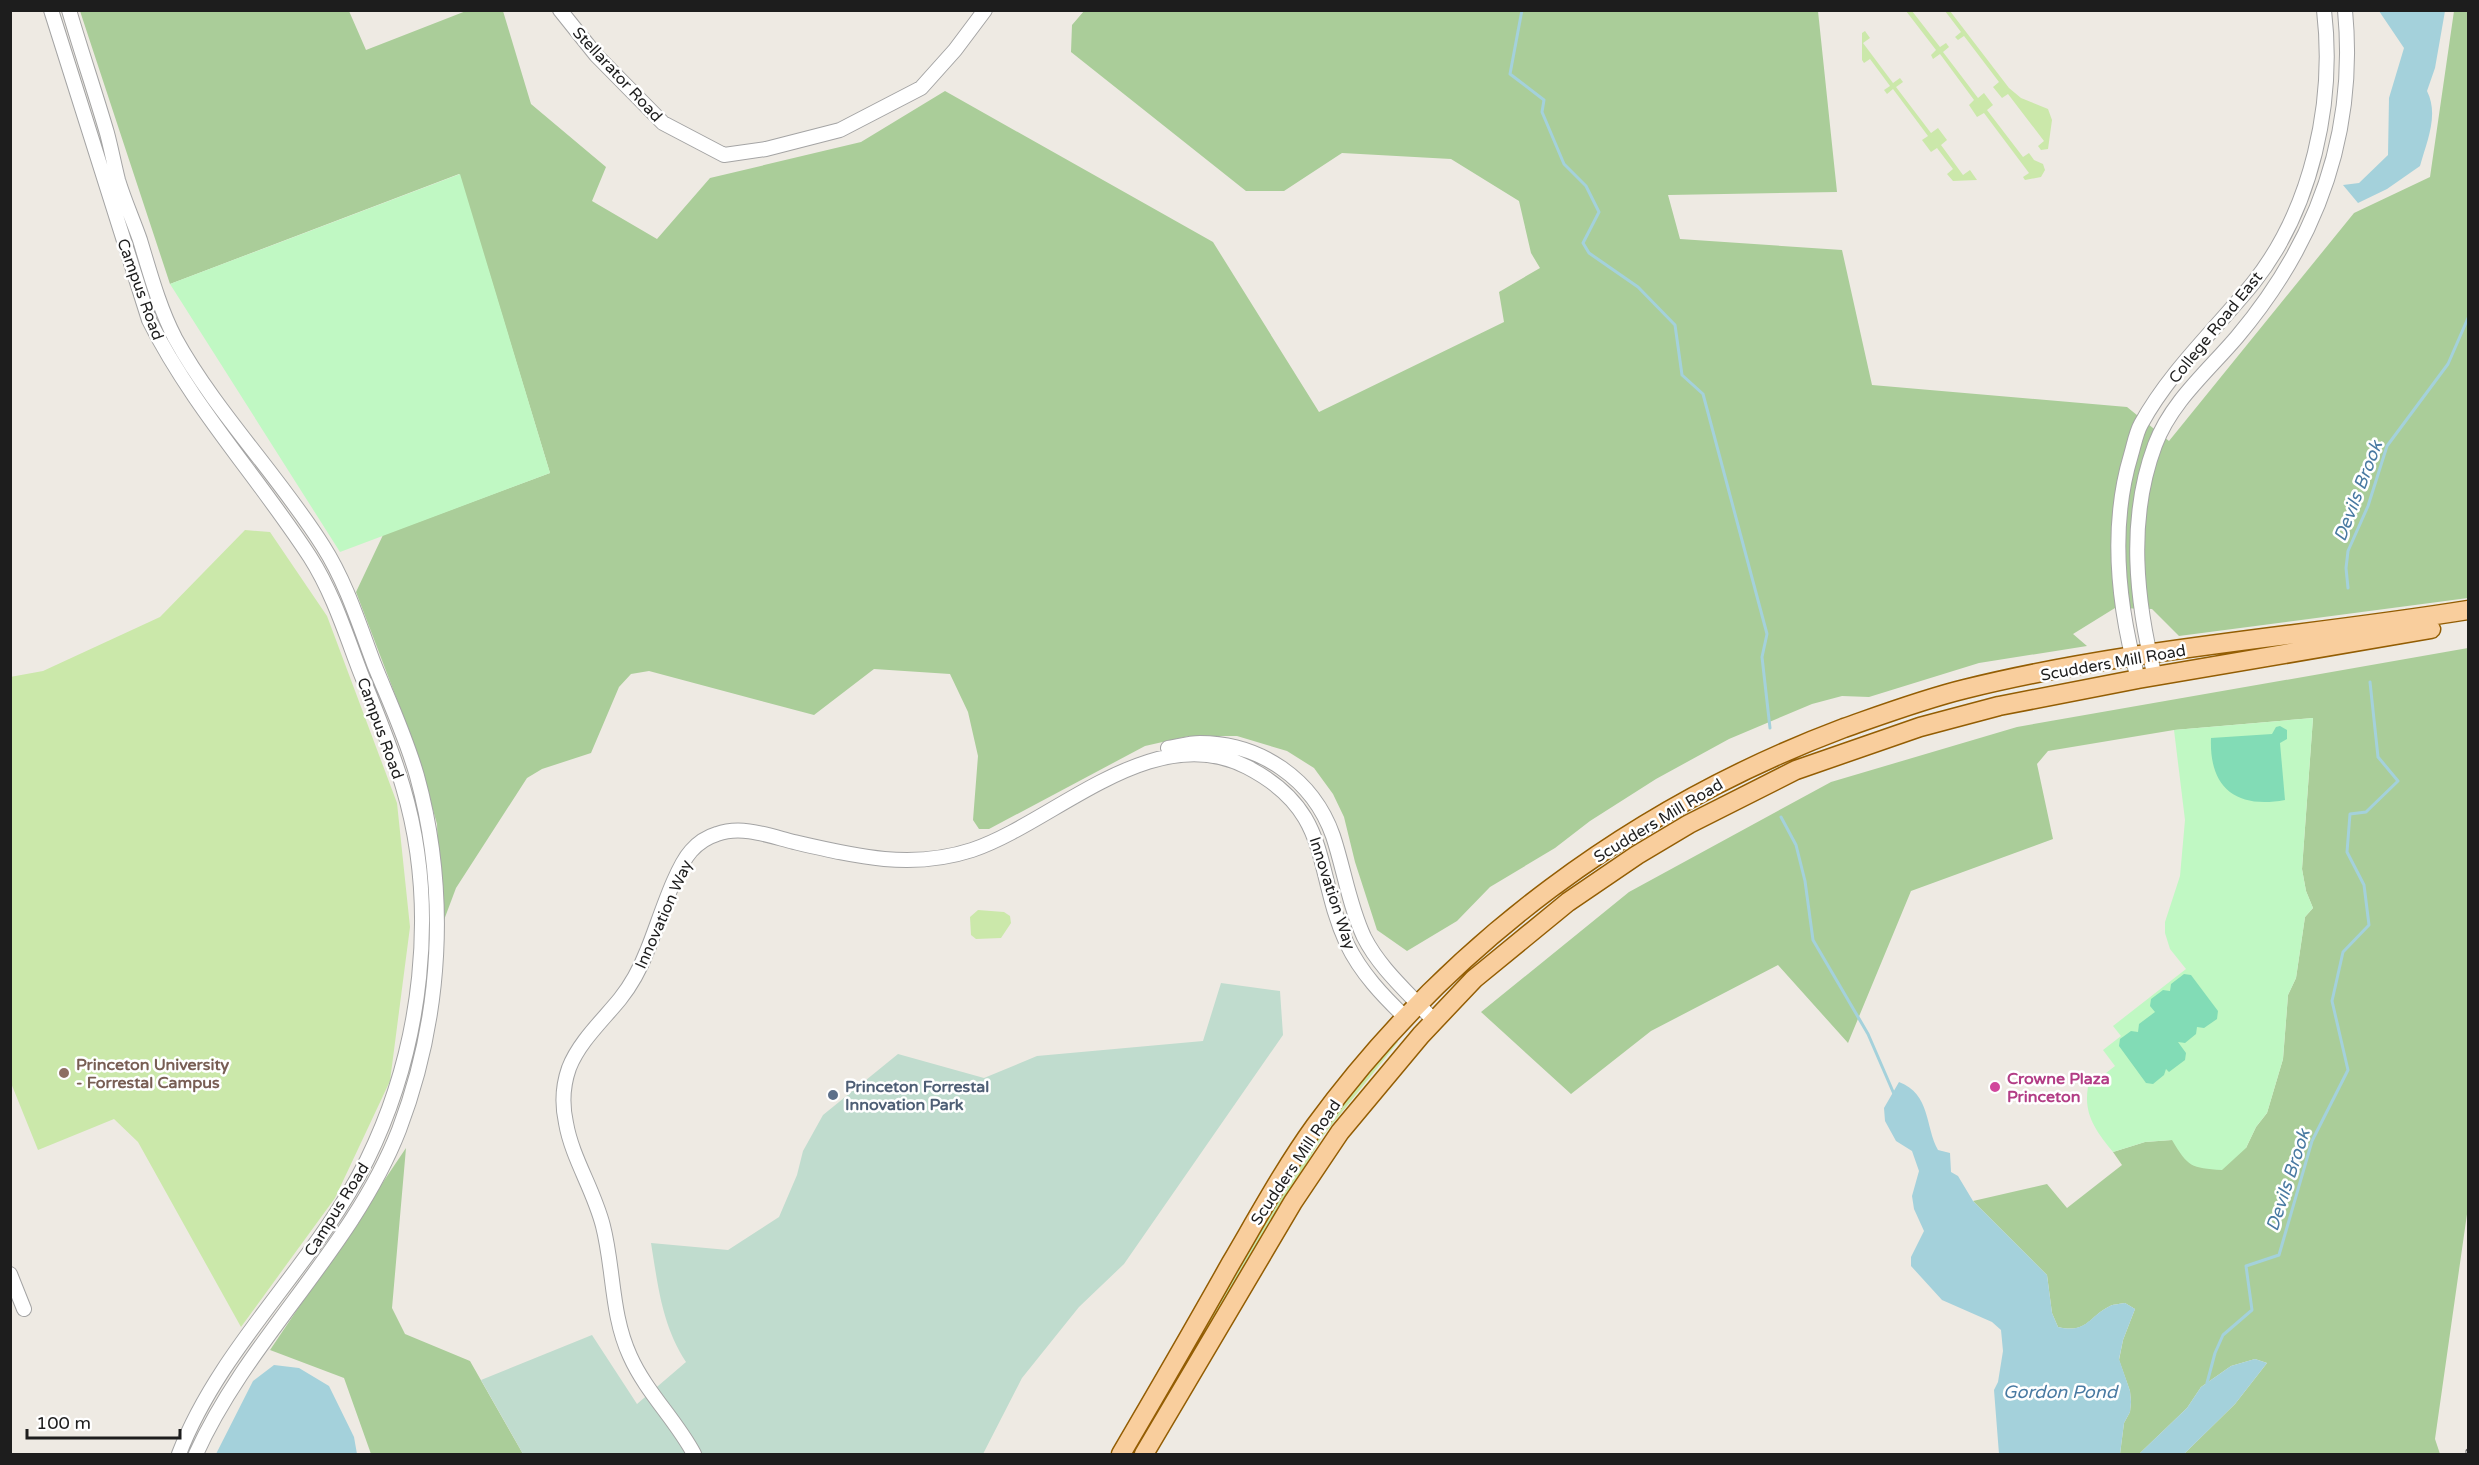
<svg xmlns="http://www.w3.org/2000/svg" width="2479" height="1465" viewBox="0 0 2479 1465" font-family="'Varela Round',sans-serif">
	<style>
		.grass { fill: #cbe8aa }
		.forest { fill: #aacd99 }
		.wetland { fill: #c0dcce }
		.park { fill: #c0f8c3 }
		.pitch { fill: #82dcb6 }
		.water { fill: #a4d1db }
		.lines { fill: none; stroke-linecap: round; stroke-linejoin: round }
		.stream { stroke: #a4d1db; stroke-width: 3 }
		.minor-casing { stroke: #a4a4a4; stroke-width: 16 }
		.major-casing { stroke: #935d03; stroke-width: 21 }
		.minor { stroke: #fff; stroke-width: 14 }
		.major { stroke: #f9ce9d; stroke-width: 18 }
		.rail-casing { stroke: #6b6b6b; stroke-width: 5 }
		.rail { stroke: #fff; stroke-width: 3; stroke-dasharray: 9; stroke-linecap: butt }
		.education-dot { fill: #8d6e63; stroke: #fff; stroke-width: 2 }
		.hotel-dot { fill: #d1479c; stroke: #fff; stroke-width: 2 }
		.service-dot { fill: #5c6f8a; stroke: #fff; stroke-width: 2 }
		.labels { text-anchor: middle; stroke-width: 5; stroke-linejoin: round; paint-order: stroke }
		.street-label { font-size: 16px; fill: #1d1d1d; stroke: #fff }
		.education-label { font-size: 16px; font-weight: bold; fill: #785e54; stroke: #fff; text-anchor: start }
		.hotel-label { font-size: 16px; font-weight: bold; fill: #b23c85; stroke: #fff; text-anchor: start }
		.service-label { font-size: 16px; font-weight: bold; fill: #4e5e75; stroke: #fff; text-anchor: start }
		.water-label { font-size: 18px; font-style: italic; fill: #497aa2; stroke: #fff }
	</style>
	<rect width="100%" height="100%" fill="#eeeae3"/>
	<path class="grass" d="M 1906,11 L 1912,11 L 1940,47 L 1946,43 L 1949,47 L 1943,52 L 1978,98 L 1984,93 L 1993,105 L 1987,110 L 2023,157 L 2029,153 L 2034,160 L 2043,164 L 2045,170 L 2041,177 L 2025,180 L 2023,177 L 2029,173 L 1984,113 L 1977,117 L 1969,105 L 1974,100 L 1940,54 L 1933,59 L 1931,55 L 1936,50 Z
		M 1945,11 L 1950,11 L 2009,88 L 2021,98 L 2048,109 L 2052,120 L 2048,149 L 2041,150 L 2038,146 L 2044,141 L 2008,94 L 2002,98 L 1993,87 L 1999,82 L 1964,36 L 1958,40 L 1955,37 L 1961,32 Z
		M 1865,31 L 1870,38 L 1863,43 L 1893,83 L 1900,78 L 1903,82 L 1896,87 L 1931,133 L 1938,128 L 1947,140 L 1941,145 L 1963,175 L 1970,170 L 1977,180 L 1953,181 L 1947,174 L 1953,169 L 1937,148 L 1931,152 L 1922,140 L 1928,136 L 1893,89 L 1887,94 L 1884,90 L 1890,86 L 1870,59 L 1864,63 L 1862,60 L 1862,33 Z
		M 245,530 L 270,532 L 327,616 L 397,803 L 410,927 L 390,1081 L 335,1198 L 241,1327 L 138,1142 L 114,1119 L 38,1150 L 11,1083 L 10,677 L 43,671 L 160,617 Z
		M 978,910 L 1004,912 L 1010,916 L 1011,923 L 1001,938 L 976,939 L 971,935 L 970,917 Z
		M 1395,1039 L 1398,1042 L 1322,1137 L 1138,1454 L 1133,1454 L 1150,1425 L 1169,1383 L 1271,1206 L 1333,1114 Z"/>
	<path class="forest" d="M 80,11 L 349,11 L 366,50 L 466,11 L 503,11 L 531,104 L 606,167 L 592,201 L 657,239 L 710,178 L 861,142 L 945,91 L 1213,242 L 1319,412 L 1504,322 L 1499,292 L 1540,268 L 1531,253 L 1519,201 L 1451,159 L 1342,153 L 1284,191 L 1246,191 L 1071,52 L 1072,25 L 1084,11 L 1818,11 L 1837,192 L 1668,195 L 1680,239 L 1842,250 L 1872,385 L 2127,407 L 2169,441 L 2354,213 L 2430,177 L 2454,11 L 2468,11 L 2468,598 L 2179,636 L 2152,609 L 2115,608 L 2073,634 L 2087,646 L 1979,663 L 1869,697 L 1842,696 L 1812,704 L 1729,739 L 1656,779 L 1590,821 L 1555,848 L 1490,887 L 1457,921 L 1407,951 L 1377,930 L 1355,862 L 1344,817 L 1333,794 L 1314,768 L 1287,751 L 1237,736 L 1189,736 L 1145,746 L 989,829 L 979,829 L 973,820 L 978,756 L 968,712 L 950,674 L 874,669 L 814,715 L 649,671 L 631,674 L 619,687 L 591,753 L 542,769 L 527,778 L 456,888 L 441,928 L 437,824 L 415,747 L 356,592 L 383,535 L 550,473 L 459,174 L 170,284 Z
		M 2468,648 L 2468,1207 L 2435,1439 L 2440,1454 L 2184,1454 L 2235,1404 L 2267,1363 L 2255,1359 L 2231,1366 L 2201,1387 L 2187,1408 L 2139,1454 L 2120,1454 L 2124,1423 L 2130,1412 L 2131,1402 L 2130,1391 L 2119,1360 L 2123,1340 L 2135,1309 L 2125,1303 C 2121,1304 2114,1304 2110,1306 C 2089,1316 2088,1334 2058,1327 L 2052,1313 L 2047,1275 L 1973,1201 L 2047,1184 L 2067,1208 L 2122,1165 L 2113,1152 L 2145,1142 L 2172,1140 L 2246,1148 L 2256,1127 L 2267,1113 L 2283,1059 L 2288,995 L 2296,978 L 2305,917 L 2313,908 L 2306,891 L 2302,869 L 2313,718 L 2174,730 L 2048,751 L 2037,764 L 2053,839 L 1911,891 L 1848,1043 L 1778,965 L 1651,1031 L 1571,1094 L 1481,1012 L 1629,892 L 1831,782 L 2017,727 Z
		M 406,1148 L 392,1308 L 405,1334 L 470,1361 L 523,1454 L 371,1454 L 344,1378 L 270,1350 Z"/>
	<path class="wetland" d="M 1221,983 L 1280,991 L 1283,1035 L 1124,1264 L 1079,1307 L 1022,1378 L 983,1454 L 523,1454 L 481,1380 L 592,1335 L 637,1404 L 686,1362 C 662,1325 658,1286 651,1243 L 728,1250 L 779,1217 L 797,1175 L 803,1151 L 823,1115 L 898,1054 L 984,1078 L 1037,1056 L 1203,1041 Z"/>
	<path class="park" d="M 460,174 L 550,473 L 340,552 L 170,284 Z
		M 2313,718 L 2302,869 L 2306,891 L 2313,908 L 2305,917 L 2296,978 L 2288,995 L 2283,1059 L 2267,1113 L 2256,1127 L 2246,1148 L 2222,1170 C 2191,1168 2188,1167 2172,1140 L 2145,1142 L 2113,1152 C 2097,1132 2083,1115 2088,1087 L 2115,1066 L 2103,1050 L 2121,1036 L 2113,1026 L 2186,969 L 2170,949 L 2165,933 L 2165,922 L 2180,876 L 2185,820 L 2174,730 Z"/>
	<path class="pitch" d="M 2280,726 L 2287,730 L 2287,739 L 2280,743 L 2285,800 C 2236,809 2209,788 2211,738 L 2272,734 L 2276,727 Z
		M 2184,974 L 2191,975 L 2218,1011 L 2217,1019 L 2204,1028 L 2197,1027 L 2196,1034 L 2185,1043 L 2178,1042 L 2186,1053 L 2185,1060 L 2169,1072 L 2166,1069 L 2164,1075 L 2153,1084 L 2146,1083 L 2119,1046 L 2120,1039 L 2131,1031 L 2138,1032 L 2139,1024 L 2155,1012 L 2150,1006 L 2151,999 L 2163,990 L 2170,991 L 2171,984 Z"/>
	<path class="water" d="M 2379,11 L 2445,11 L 2435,68 L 2427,91 C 2439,115 2427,141 2420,166 L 2387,189 L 2358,203 L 2343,185 L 2359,183 L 2388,155 L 2389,98 L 2404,48 Z
		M 1899,1082 C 1931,1094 1925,1127 1938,1150 L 1950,1153 L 1951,1172 L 1958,1176 L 1973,1201 L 2047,1275 L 2052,1313 L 2058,1327 C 2087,1334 2089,1316 2110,1306 C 2114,1304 2121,1304 2125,1303 L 2135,1309 L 2123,1340 L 2119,1359 L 2130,1391 L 2131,1402 L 2130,1412 L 2124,1423 L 2120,1454 L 1999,1454 L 1994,1390 L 1998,1382 L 2003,1351 L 2001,1330 L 1992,1322 L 1942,1300 L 1911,1266 L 1911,1257 L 1924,1231 L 1914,1209 L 1912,1196 L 1919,1171 L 1912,1151 L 1896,1141 L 1885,1121 L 1884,1108 Z
		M 2255,1359 L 2267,1363 L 2235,1404 L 2184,1454 L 2139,1454 L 2187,1408 L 2201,1387 L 2231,1366 Z
		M 274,1365 L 299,1368 L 329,1386 L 354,1437 L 357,1454 L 216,1454 L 253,1381 Z"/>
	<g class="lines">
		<path class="stream" d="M 1522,10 L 1510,74 L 1544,100 L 1542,112 L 1564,164 L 1586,186 L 1599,212 L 1583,243 L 1589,253 L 1638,287 L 1675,325 L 1682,375 L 1703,394 L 1767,634 L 1762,657 L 1770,728
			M 2348,588 L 2346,568 L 2348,551 L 2368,506 L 2387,446 L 2448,364 L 2468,318
			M 1781,817 L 1796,845 L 1805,881 L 1813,940 L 1868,1034 L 1894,1094
			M 2207,1383 L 2215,1353 L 2223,1335 L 2252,1310 L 2246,1266 L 2279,1255 L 2312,1141 L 2348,1070 L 2332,1001 L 2343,952 L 2369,925 L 2364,885 L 2347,852 L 2350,814 L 2366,812 L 2398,781 L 2378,757 L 2370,682"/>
		<defs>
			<path id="minor" d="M 51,10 L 149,320 C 192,406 258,477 310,557 C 333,593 346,635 361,674 C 376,711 392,749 403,787 C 439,908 422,1048 367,1160 C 315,1265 221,1345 179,1454
				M 69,10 C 81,51 95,92 107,133 C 111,148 114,164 118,180 C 124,200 133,220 140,240 C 150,273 159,307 175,338 C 215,411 279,476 323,546 C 346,582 359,624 374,664 C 389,701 406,737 417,776 C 449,892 442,1017 399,1130 C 352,1250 249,1337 196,1454
				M 560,10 L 596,55 L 663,123 L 724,155 L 766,149 L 840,130 L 921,88 L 955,50 L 985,10
				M 2155,677 C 2136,601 2127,520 2155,445 C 2171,402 2208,371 2237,337 C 2317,242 2357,135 2345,10
				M 2138,679 C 2118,606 2109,528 2131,455 C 2134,445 2136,433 2141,424 C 2170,371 2216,329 2254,282 C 2312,208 2335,103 2324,10
				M 1168,748 C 1179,746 1190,743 1200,743 C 1260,743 1313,779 1333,836 C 1344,869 1349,905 1364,937 C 1380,969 1410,994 1434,1021
				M 10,1274 L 24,1309
				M 694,1454 C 676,1420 646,1392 630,1356 C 611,1315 614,1269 603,1226 C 594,1190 572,1158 566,1123 C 562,1105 563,1085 569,1068 C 579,1042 603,1020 620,999 C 632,984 640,969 647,951 C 658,925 674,870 691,851 C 698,843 707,837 717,834 C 742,825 770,836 794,842 C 854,856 911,870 972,850 C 1055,822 1153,718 1247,767 C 1334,812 1313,870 1347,944 C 1361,973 1383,996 1406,1018"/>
			<path id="major" d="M 1121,1454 C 1158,1391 1195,1327 1231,1263 C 1258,1217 1284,1169 1315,1126 C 1448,944 1634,807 1844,728 C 1884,714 1924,699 1965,689 C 2130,648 2301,637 2468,610
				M 1144,1454 L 1293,1202 L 1340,1132 L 1421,1035 L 1474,979 L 1568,902 L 1637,855 L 1689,824 L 1796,770 L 1920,727 L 1999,706 L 2138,679 L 2431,629"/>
		</defs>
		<use href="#minor" class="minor-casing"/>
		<use href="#major" class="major-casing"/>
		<use href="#minor" class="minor"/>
		<use href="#major" class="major"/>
		<defs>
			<path id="rail" d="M 2468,1454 L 2468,1451"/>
		</defs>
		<use href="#rail" class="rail-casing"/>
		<use href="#rail" class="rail"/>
	</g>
	<circle class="education-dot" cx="64" cy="1073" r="6"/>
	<circle class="hotel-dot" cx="1995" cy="1087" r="6"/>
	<circle class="service-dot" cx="833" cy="1095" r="6"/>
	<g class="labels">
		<g class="street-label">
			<text transform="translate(618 74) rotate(47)" y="6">Stellarator Road</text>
			<text transform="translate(141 289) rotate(70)" y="6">Campus Road</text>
			<text transform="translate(2215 327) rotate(-51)" y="6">College Road East</text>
			<text transform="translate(2113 662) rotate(-10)" y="6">Scudders Mill Road</text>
			<text transform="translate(381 728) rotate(70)" y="6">Campus Road</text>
			<text transform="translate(1658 820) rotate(-31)" y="6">Scudders Mill Road</text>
			<text transform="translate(1333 893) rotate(72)" y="6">Innovation Way</text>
			<text transform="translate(663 914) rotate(-66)" y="6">Innovation Way</text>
			<text transform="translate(1295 1162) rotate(-56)" y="6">Scudders Mill Road</text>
			<text transform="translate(336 1209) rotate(-58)" y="6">Campus Road</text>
		</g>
		<g class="education-label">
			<text x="76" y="1070">Princeton University<tspan x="76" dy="18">- Forrestal Campus</tspan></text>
		</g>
		<g class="hotel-label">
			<text x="2007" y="1084">Crowne Plaza<tspan x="2007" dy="18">Princeton</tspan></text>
		</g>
		<g class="service-label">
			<text x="845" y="1092">Princeton Forrestal<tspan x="845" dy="18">Innovation Park</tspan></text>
		</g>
		<g class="water-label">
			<text transform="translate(2358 491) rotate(-69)" y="6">Devils Brook</text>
			<text transform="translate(2288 1180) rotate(-72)" y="6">Devils Brook</text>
			<text x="2060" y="1398">Gordon Pond</text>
		</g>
	</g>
	<rect width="2479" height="1465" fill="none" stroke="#1d1d1d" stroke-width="24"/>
	<path d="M27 1429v9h153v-9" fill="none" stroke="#1d1d1d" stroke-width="3"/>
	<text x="36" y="1429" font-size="18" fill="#1d1d1d" stroke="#ffffff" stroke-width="4.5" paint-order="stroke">100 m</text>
</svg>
